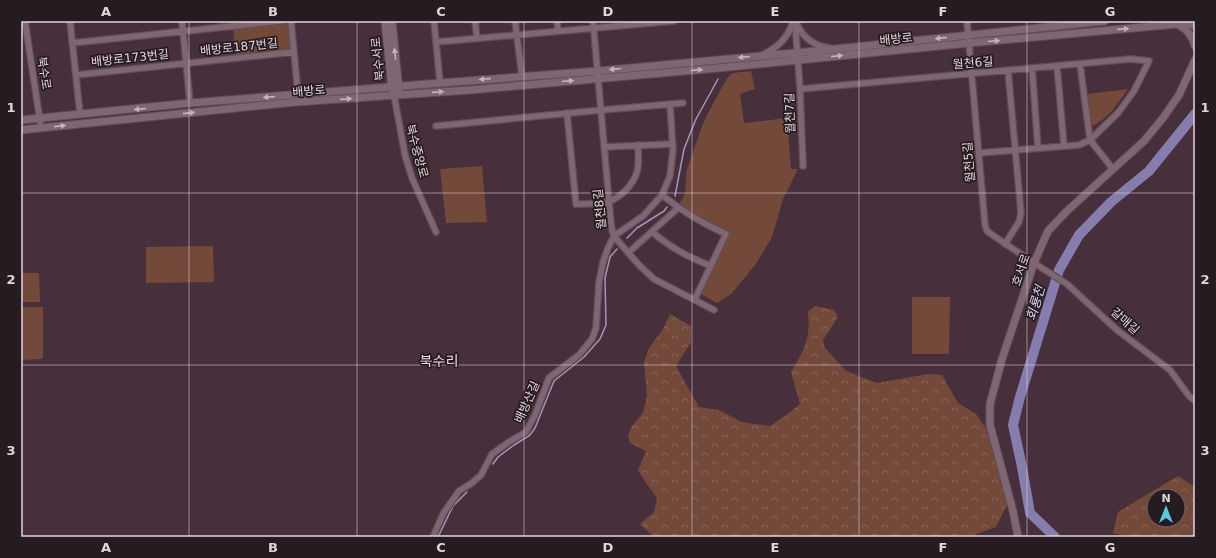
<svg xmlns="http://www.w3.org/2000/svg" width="1216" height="558" viewBox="0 0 1216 558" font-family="'DejaVu Sans','Noto Sans KR',sans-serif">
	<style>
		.forest { fill: url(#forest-crowns); fill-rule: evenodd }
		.park { fill: #734a3a }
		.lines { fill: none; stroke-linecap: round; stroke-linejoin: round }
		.stream { stroke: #a297bc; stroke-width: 1.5 }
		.river { stroke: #867daf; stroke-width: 10 }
		.minor-casing { stroke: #604c56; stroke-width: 8 }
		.tertiary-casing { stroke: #604c56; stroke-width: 9 }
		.minor { stroke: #806572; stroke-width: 5.5 }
		.tertiary { stroke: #806572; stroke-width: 7 }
		.oneway { fill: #c5b2bb }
		.grid { fill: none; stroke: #e3d3da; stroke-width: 1; stroke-opacity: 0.55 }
		.labels { text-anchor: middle; stroke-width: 3.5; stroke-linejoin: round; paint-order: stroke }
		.street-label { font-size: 12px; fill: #e3d3da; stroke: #261b21 }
		.water-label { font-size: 13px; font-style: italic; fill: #dcd8f6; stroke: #261b21 }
		.quarter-label { font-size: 14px; fill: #f6d6e5; stroke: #261b21 }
		.neatline { fill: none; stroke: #e3d3da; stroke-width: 1.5 }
		.grid-label { font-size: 13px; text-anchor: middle; font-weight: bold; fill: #e3d3da }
	</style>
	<defs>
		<pattern id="forest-crowns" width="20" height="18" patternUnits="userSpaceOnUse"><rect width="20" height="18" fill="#734a3a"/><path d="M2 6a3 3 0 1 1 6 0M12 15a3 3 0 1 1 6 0" fill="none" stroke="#876356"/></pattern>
	</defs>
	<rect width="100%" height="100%" fill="#472f3c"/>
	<path class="forest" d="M 815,306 L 834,310 L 838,317 L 823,340 L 825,348 L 846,371 L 877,383 L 928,374 L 942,375 L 958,403 L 976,414 L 986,428 L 1008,503 L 996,527 L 974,535 L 972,537 L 654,537 L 640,524 L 654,512 L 657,498 L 644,480 L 638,470 L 646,451 L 630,443 L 628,436 L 632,426 L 643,413 L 647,395 L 644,362 L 649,348 L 663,329 L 670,314 L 691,326 L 691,342 L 676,366 L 699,407 L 719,410 L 742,422 L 770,426 L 785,416 L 800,404 L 791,372 C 804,350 811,339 808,312 Z
		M 1178,476 L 1195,487 L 1195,537 L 1130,537 L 1113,533 L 1118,512 ZM 1154,496 L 1178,496 L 1178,520 L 1154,520 Z"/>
	<path class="park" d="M 292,21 L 295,52 L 236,58 L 233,28 Z
		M 751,71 L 755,89 L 740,94 L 744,123 L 787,118 L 791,169 L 798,169 L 783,199 L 772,237 L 756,264 L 731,294 L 717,303 L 701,294 L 729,233 L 704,221 L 679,205 L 685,194 L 687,169 L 701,129 L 707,115 L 726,80 L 732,73 Z
		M 1128,89 C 1119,102 1106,122 1091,126 L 1087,94 Z
		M 482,166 L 487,222 L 446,223 L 440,169 Z
		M 213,246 L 214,282 L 146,283 L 146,247 Z
		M 21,273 L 39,273 L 40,302 L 21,302 Z
		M 912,297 L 950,297 L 949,354 L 912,354 Z
		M 21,307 L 43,307 L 43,358 L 41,359 L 21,360 Z"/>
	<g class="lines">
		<path class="stream" d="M 675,196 L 684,149 L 696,119 L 718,79
			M 627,238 L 637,228 L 664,211 L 667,207
			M 493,464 L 498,457 L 514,445 L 530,435 L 535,428 L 554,381 L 584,357 L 600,339 L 606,325 L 605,278 L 610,257 L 617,249
			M 438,537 L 453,506 L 467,492"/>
		<path class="river" d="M 1055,537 L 1030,513 L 1022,467 L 1013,425 L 1020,397 L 1059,270 L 1079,235 L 1111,202 L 1149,171 L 1195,114"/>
		<defs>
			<path id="minor" d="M 25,21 L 41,128
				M 70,21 L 80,114
				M 182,21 L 190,103
				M 291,21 L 298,94
				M 434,21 L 440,83
				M 475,21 L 477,38
				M 515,21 L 522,76
				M 557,21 L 558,31
				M 593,21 L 611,224 L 613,234 L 618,241 L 639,265 L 654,279 L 714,310
				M 795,21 L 800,89 L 803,166
				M 967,21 L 985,225 L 987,231 L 991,234 L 1034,263 L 1067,284 L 1117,330 L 1170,370 L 1189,396 L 1195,401
				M 796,22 C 802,37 814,46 830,48
				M 436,42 L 674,21
				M 72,43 L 281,21
				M 762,55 C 777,48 789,38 793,21
				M 1080,64 L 1090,140 L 1113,169
				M 1057,66 L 1064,146
				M 1032,68 L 1038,148
				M 76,75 L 294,52
				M 800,89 L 1131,59 L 1149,61 L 1134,91 L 1118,113 L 1090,140 L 1079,145 L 979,153
				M 394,95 L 405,155 L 412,178 L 436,232
				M 567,113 L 576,204 C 584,204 603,204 610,201 C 615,199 621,195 625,191 C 640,176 639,165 638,145
				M 436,126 L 602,110 L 683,103
				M 605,147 L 672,144
				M 662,195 C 683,212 701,223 726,234 L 695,299
				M 652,232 C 671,248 688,257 711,266
				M 1005,244 L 1019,222 L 1021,213 L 1008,70
				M 628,253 L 678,208
				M 433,537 L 443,514 L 459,491 L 472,483 L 481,475 L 492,454 L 509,442 L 526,432 L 535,415 L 549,378 L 579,355 L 592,339 L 596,328 L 599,282 L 603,262 L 608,248 L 614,236 L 643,216 L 662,195 L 670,176 L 673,150 L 670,104"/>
			<path id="tertiary" d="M 385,21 L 392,90
				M 392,21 L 399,90
				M 1179,25 C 1188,30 1192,36 1195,46
				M 21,120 L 190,103 L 440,83 L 598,71 L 816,51 L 1105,21
				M 21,130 L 296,102 L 470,90 L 718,68 L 969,43 L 1177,24 L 1188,24 L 1195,26
				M 1018,537 L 1013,511 L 990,425 L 990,404 L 1002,359 L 1034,263 L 1048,231 L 1067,211 L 1144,141 L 1163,118 L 1179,95 L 1195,60"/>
		</defs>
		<use href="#minor" class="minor-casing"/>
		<use href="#tertiary" class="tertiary-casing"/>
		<use href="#minor" class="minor"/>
		<use href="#tertiary" class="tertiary"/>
	</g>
	<defs><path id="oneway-solid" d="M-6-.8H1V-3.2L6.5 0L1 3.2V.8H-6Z"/></defs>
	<g class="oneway">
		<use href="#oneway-solid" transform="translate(1123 29) rotate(-5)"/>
		<use href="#oneway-solid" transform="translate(941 38) rotate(174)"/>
		<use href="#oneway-solid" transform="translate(994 41) rotate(-5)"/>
		<use href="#oneway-solid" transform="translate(395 54) rotate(-96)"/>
		<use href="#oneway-solid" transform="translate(837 56) rotate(-6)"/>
		<use href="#oneway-solid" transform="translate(744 57) rotate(175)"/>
		<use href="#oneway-solid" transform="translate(615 69) rotate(175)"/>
		<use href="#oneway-solid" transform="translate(697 70) rotate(-5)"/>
		<use href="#oneway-solid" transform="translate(485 79) rotate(176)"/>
		<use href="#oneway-solid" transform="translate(568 81) rotate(-5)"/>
		<use href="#oneway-solid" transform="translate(438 92) rotate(-4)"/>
		<use href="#oneway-solid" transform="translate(269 97) rotate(175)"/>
		<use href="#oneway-solid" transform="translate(346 99) rotate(-4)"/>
		<use href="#oneway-solid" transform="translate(140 109) rotate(175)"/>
		<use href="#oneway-solid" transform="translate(189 113) rotate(-6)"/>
		<use href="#oneway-solid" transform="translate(60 126) rotate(-6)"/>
	</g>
	<path class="grid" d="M 189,21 L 189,537M 357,21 L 357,537M 524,21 L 524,537M 692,21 L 692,537M 859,21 L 859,537M 1027,21 L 1027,537M 21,193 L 1195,193M 21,365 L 1195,365"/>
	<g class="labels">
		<g class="street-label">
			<text transform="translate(896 39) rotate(-6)" y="4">배방로</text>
			<text transform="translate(239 47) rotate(-6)" y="4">배방로187번길</text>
			<text transform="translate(130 58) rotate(-6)" y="4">배방로173번길</text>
			<text transform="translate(378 59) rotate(-96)" y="4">북수서로</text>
			<text transform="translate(973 63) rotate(-5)" y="4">월천6길</text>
			<text transform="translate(44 73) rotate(81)" y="4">북수로</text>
			<text transform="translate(309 91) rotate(-5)" y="4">배방로</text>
			<text transform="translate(790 113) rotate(-92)" y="4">월천7길</text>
			<text transform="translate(417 151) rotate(75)" y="4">북수중앙로</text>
			<text transform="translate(969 162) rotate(-95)" y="4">월천5길</text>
			<text transform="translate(600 209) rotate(-96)" y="4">월천8길</text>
			<text transform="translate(1021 270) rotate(-71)" y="4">호서로</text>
			<text transform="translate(1125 321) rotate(41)" y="4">갈매길</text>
			<text transform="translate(527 402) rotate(-66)" y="4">배방산길</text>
		</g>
		<g class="water-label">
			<text transform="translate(1035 303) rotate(-74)" y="5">회룡천</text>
		</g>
		<g class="quarter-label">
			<text x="439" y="366">북수리</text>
		</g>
	</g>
	<rect width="1216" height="558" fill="none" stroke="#261b21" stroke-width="44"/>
	<g transform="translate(1166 508)"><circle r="19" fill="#261b21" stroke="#72656b"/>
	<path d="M0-3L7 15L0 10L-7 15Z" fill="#54cadd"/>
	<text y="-6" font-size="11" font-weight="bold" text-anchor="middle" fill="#e3d3da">N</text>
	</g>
	<rect x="22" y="22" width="1172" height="514" class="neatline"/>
	<g class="grid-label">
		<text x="106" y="16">A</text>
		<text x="273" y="16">B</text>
		<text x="441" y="16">C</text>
		<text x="608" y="16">D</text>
		<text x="775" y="16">E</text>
		<text x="943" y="16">F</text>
		<text x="1110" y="16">G</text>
		<text x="11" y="112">1</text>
		<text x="1205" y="112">1</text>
		<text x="11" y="284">2</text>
		<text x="1205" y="284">2</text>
		<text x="11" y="455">3</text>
		<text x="1205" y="455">3</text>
		<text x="106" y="552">A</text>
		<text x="273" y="552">B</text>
		<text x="441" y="552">C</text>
		<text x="608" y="552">D</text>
		<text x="775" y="552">E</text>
		<text x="943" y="552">F</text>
		<text x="1110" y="552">G</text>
	</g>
</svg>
